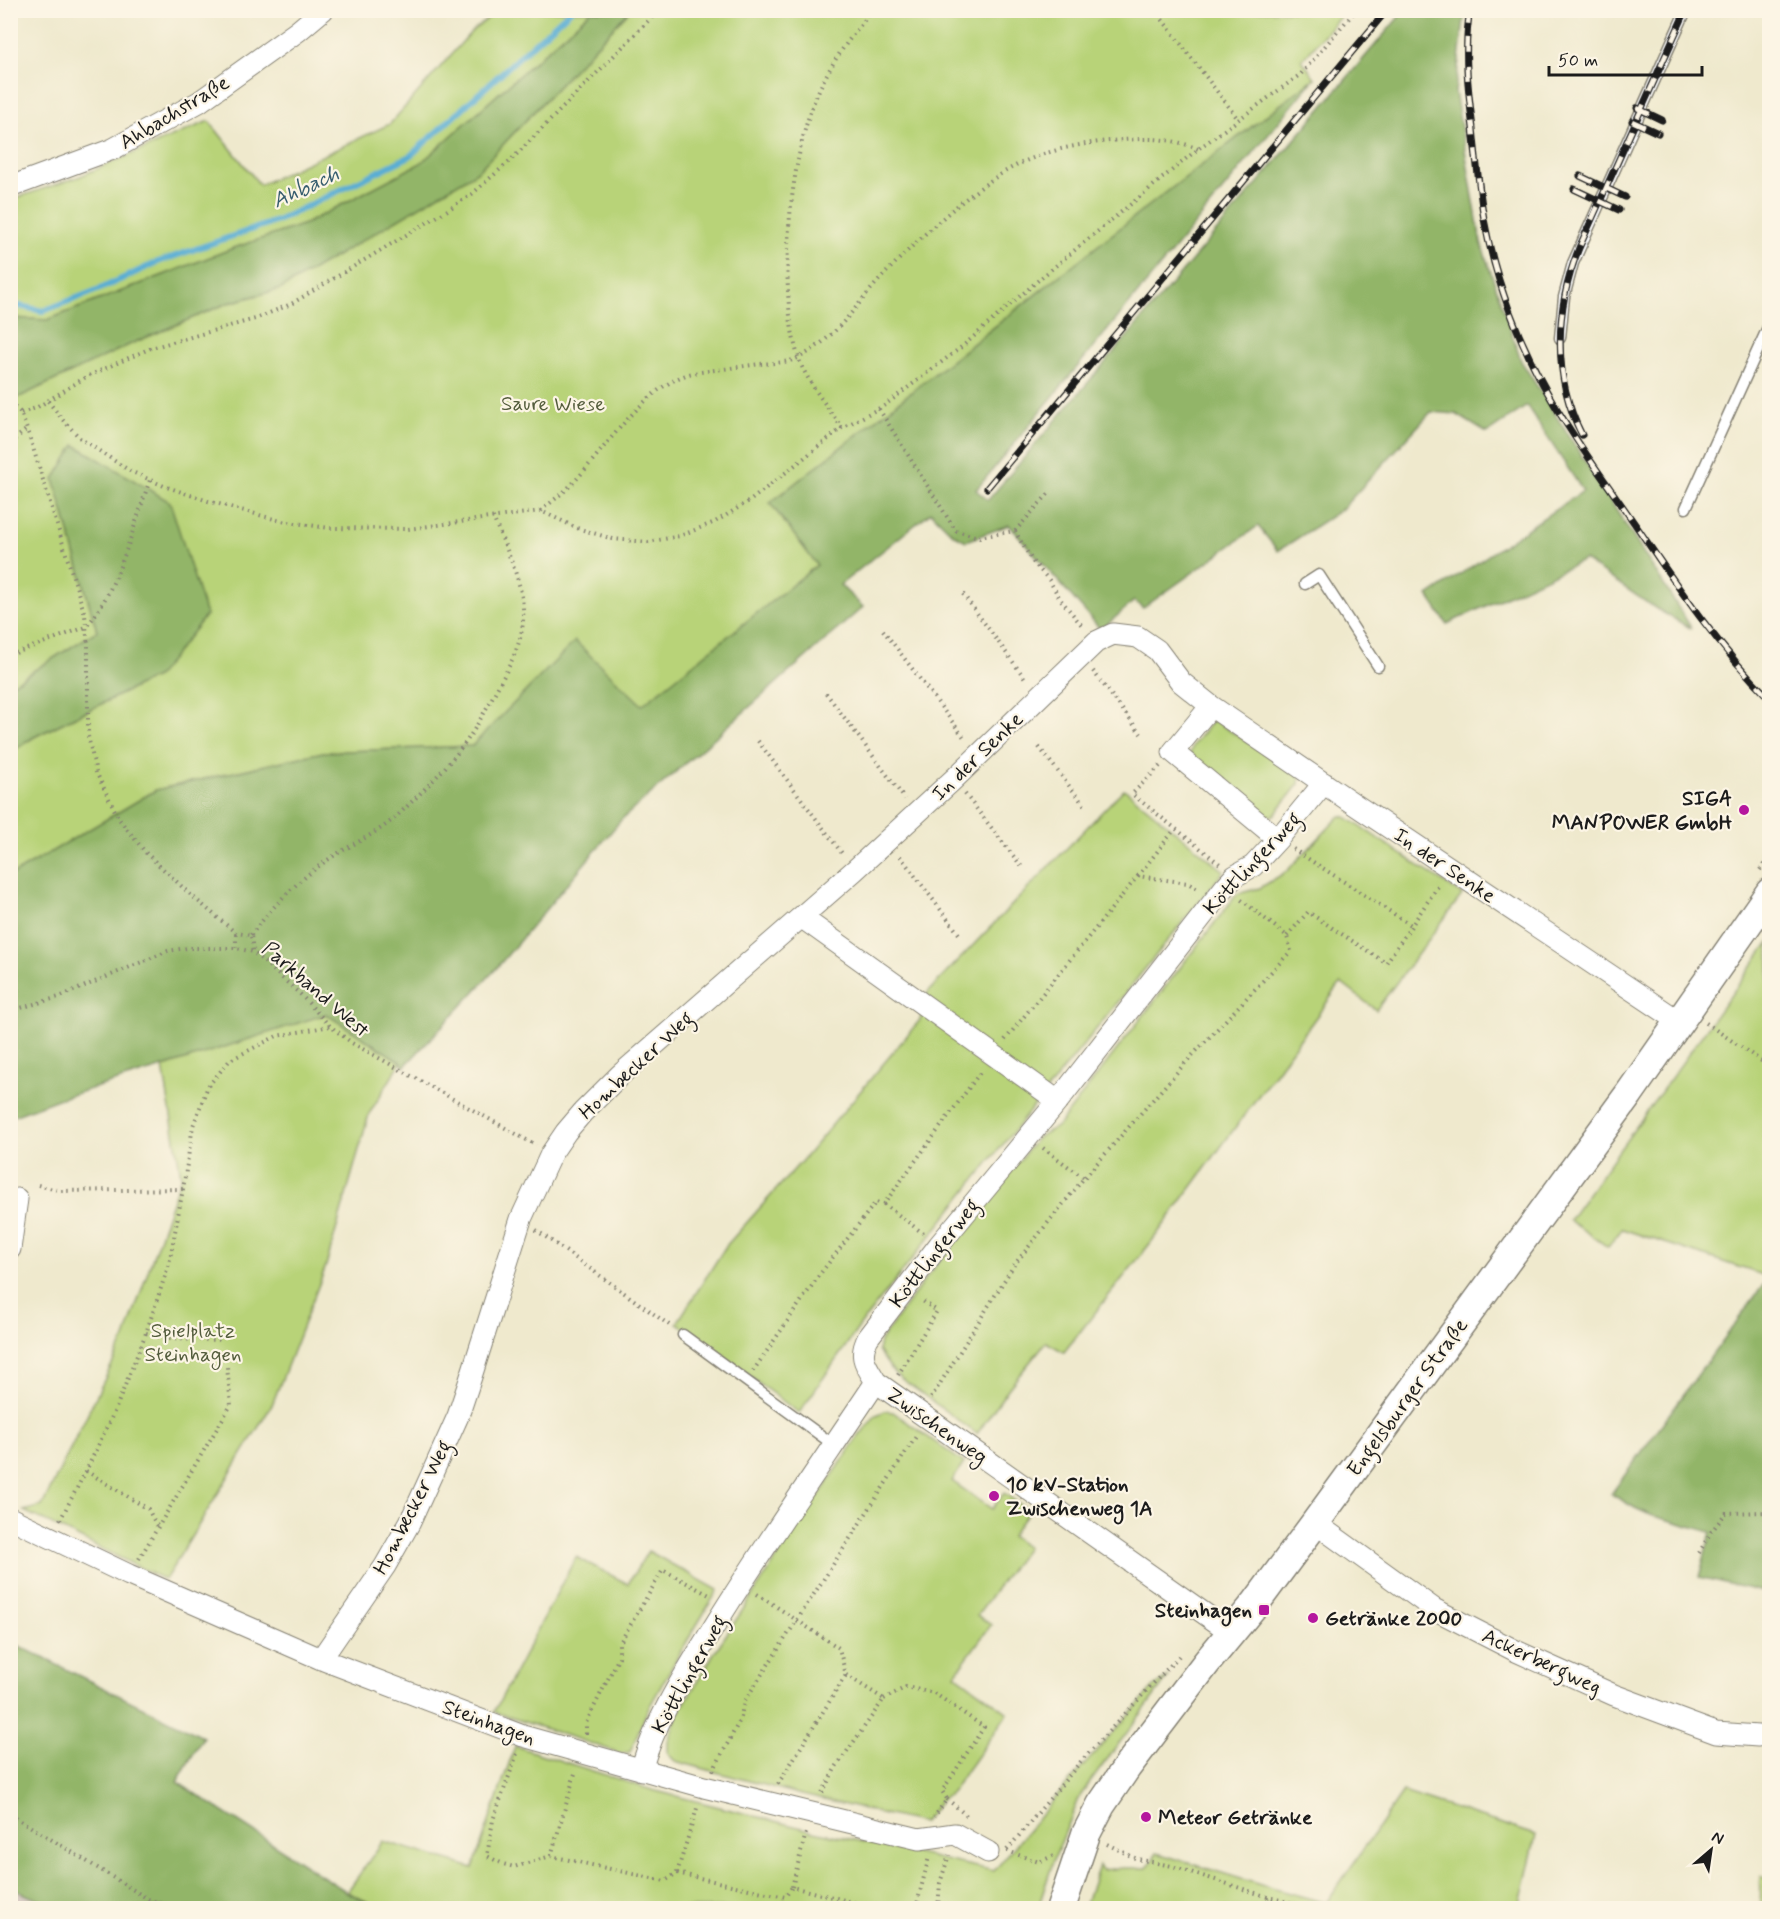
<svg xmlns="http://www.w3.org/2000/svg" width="1780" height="1919" viewBox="0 0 1780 1919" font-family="Mynerve,sans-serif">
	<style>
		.industrial { fill: #cec1ba }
		.green { fill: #b8d378; stroke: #6a784a; stroke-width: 1.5 }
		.forest { fill: #92b568; stroke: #576842; stroke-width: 1.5 }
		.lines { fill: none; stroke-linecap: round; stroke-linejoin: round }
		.stream { stroke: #58add4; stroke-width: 6 }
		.lane-casing { stroke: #868274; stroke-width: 13 }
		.street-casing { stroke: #868274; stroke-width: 23 }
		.secondary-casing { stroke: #868274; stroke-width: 31 }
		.path { stroke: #868274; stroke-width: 4; stroke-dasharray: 1.5 4.5; stroke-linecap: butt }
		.lane { stroke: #fff; stroke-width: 10 }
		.street { stroke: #fff; stroke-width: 21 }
		.secondary { stroke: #fff; stroke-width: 28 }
		.rail-casing { stroke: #1c1c1c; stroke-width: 7 }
		.rail { stroke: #fcf5e5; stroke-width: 4.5; stroke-dasharray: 14; stroke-linecap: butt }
		.poi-dot { fill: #b5179e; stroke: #fcf5e5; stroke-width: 2 }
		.labels { text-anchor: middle; stroke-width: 4.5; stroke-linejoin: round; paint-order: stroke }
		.street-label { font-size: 21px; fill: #1c1c1c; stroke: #fcf5e5 }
		.park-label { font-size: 21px; fill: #535c3c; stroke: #fcf5e5 }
		.poi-label { font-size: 21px; font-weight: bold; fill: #1c1c1c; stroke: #fcf5e5; text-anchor: start }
		.water-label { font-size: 22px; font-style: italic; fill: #375d6f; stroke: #fcf5e5 }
	</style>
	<rect width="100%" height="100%" fill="#fcf5e5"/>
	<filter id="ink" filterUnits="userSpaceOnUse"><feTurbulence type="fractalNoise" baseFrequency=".0167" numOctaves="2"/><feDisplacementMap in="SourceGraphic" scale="12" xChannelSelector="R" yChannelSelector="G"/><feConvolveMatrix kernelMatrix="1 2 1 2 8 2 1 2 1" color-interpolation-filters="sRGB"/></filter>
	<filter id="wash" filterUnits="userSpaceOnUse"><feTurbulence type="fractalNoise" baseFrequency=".008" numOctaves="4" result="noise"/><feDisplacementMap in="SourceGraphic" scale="24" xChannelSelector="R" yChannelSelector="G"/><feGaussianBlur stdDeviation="1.35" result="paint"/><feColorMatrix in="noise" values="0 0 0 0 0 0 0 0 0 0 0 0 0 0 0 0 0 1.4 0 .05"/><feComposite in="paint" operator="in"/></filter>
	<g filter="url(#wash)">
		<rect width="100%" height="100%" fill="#efe9cd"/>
		<path class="industrial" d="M 10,1888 L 46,1905 L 57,1908 L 11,1908 Z"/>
		<path class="green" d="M 498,11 L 591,11 L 421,163 L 305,224 L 231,249 L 47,320 L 11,318 L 10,200 L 78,177 L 209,121 L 260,185 L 390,124 L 472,31 Z
			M 629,11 L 1345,11 L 1302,60 L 1315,78 L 1133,218 L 770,503 L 817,565 L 642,706 L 575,642 L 472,746 L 323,752 L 156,790 L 11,876 L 11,752 L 34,737 L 158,676 L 96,460 L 75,446 L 54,479 L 97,631 L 11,685 L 11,401 L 133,343 L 228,303 L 281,289 L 477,172 Z
			M 1213,720 L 1300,775 L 1299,784 L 1274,815 L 1262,818 L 1190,754 L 1193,745 Z
			M 1124,789 L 1224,871 L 988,1163 L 861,1324 L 799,1413 L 677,1323 L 726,1246 L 807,1155 L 920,1020 L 928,992 Z
			M 1340,816 L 1346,817 L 1462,895 L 1376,1010 L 1341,983 L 1152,1241 L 1064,1352 L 1046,1342 L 1008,1389 L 977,1434 L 895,1374 L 878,1351 L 880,1341 L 926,1278 L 1038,1137 L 1058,1126 L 1237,894 L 1260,888 L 1286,872 Z
			M 1769,942 L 1769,1277 L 1622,1229 L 1608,1247 L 1569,1220 Z
			M 326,1014 L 401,1062 L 369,1114 L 326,1266 L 272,1405 L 165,1580 L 24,1511 L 42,1506 L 125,1338 L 181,1176 L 163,1067 Z
			M 885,1411 L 893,1412 L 964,1463 L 952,1481 L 992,1509 L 1004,1493 L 1029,1511 L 1011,1536 L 1027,1547 L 977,1615 L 991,1625 L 955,1674 L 1008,1713 L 950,1794 L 940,1801 L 923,1823 L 798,1794 L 675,1761 L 668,1754 L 668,1741 L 677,1716 L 714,1653 L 856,1440 L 876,1415 Z
			M 648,1551 L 718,1590 L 678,1656 L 647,1711 L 630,1752 L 620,1753 L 494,1712 L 576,1557 L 628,1584 Z
			M 1169,1676 L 1080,1796 L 1053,1862 L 1038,1908 L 380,1908 L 347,1892 L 383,1841 L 473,1868 L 515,1746 L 652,1790 L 814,1831 L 994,1871 L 1062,1790 L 1153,1688 Z
			M 1403,1792 L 1536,1835 L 1519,1908 L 1084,1908 L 1099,1866 L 1102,1870 L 1124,1868 L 1147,1868 L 1157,1853 L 1264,1886 L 1326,1903 Z
			M 1761,1877 L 1769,1878 L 1769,1908 L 1760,1908 Z"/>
		<path class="forest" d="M 591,11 L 629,11 L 477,172 L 281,289 L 228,303 L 133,343 L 11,401 L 11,318 L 47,320 L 231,249 L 305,224 L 421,163 Z
			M 1404,11 L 1465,11 L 1455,92 L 1481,243 L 1521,361 L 1692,629 L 1655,608 L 1584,560 L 1447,624 L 1428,596 L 1583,491 L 1527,406 L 1487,433 L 1456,414 L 1431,412 L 1341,510 L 1278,551 L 1258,526 L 1143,608 L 1134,601 L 1101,630 L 1009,525 L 966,541 L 953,534 L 931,512 L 840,585 L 863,607 L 621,820 L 495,970 L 404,1067 L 401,1062 L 326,1014 L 163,1067 L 58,1099 L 11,1117 L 10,876 L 156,790 L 323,752 L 472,746 L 575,641 L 642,705 L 817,565 L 770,503 L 1133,218 L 1315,78 L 976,490 L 988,500 Z
			M 75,445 L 170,502 L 206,615 L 158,676 L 34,737 L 11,752 L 11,685 L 97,631 L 54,479 Z
			M 1769,1277 L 1770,1589 L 1767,1593 L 1699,1577 L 1711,1532 L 1650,1515 L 1635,1508 L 1611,1494 Z
			M 11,1642 L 203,1737 L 177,1782 L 347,1892 L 380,1908 L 57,1908 L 11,1888 Z"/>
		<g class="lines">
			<path class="stream" d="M 10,304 L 43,311 L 100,289 L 158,262 L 279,220 L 410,156 L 571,10"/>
		</g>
	</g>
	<g filter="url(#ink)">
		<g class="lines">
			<defs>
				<path id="lane" d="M 1560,338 L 1564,297 L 1573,263 L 1686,10
					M 1686,508 L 1770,323
					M 1305,584 L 1319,575 L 1378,666
					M 683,1335 L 834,1445"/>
				<path id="street" d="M 10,187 L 113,149 L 199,102 L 298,31 L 323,10
					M 1211,706 L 1173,752 L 1278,839
					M 801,917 L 1058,1101
					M 10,1249 L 17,1199
					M 876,1382 L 1232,1633
					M 10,1518 L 129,1575 L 321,1659 L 523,1736 L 704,1787 L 919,1839 L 955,1834 L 988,1852
					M 1315,1523 L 1434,1609 L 1516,1651 L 1614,1695 L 1716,1733 L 1758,1736
					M 321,1659 L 385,1566 L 410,1522 L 431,1476 L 458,1416 L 469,1383 L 521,1219 L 551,1154 L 566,1132 L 583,1112 L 620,1075 L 855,870 L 954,779 L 1096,642 L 1113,634 L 1138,637 L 1157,650 L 1181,682 L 1211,706 L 1354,804 L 1680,1022
					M 641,1770 C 657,1714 690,1666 720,1617 C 770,1537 824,1460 876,1382 C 866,1365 858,1357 868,1338 L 939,1245 L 1058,1101 L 1225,887 L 1235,876 L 1253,866 L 1278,839 L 1324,783"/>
				<path id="secondary" d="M 1061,1908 L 1086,1834 L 1101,1805 L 1127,1767 L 1207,1662 L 1255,1604 L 1315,1523 L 1629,1094 L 1770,892"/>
			</defs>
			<use href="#lane" class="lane-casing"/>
			<use href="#street" class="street-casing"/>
			<use href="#secondary" class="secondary-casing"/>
			<path class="path" d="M 1155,10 L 1238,119
				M 48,401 L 63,420 L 81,439 L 130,471 L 164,486 L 208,501 L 281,521 L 329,528 L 408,529 L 541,511 L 577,528 L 613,539 L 648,542 L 680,536 L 715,522 L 751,500 L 842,428 L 885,405 L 964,345 L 1042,277 L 1198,149 L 1301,74 L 1356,10
				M 10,403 L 21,413 L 30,438 L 85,615 L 88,647 L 88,736 L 96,772 L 119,819 L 146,853 L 192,896 L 236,933 L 251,935 L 253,952
				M 879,409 L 956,531 L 979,537 L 1015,531 L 1033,562 L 1049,580 L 1061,600 L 1084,628
				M 21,413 L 36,408 L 86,377 L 151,348 L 255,319 L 291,304 L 443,213 L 472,194 L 512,159 L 659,10
				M 842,428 C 829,409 806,380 799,359 C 777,294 789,165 814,102 C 827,68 849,38 873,10
				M 10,443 L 27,429
				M 541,511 C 551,502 562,494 572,484 C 605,450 645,384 693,373 C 715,370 738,367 760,364 C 773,363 789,363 800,357 C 835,339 856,305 881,278 C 917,240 971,188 1017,165 C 1049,149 1087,142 1123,140 C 1150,138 1173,138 1198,149
				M 1015,531 L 1051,491
				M 963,594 L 1027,681
				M 883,630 L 966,740
				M 10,655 L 86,627 C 118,590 133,527 150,480
				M 1093,671 L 1141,734
				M 826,693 L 905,799
				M 758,741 L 844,856
				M 1039,747 L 1084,805
				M 1160,766 L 1132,794 L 1220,864
				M 965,794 L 1022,867
				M 1293,849 L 1411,925
				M 900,856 L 959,934
				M 1760,870 L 1770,856
				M 1138,876 L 1175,829
				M 251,935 C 272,907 297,881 326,861 C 349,845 375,835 396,817 C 421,793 448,767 468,739 C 480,721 490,702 500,683 C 513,660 525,636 523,609 C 522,579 504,545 493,517
				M 1287,936 L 1308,912 L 1386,963 L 1439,885
				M 236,948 L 236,933
				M 10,1011 L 59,997 L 168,951 L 187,948 L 236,948 L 253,952 L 301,995 L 330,1026 L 352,1043 L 536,1145
				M 1706,1023 L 1770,1067
				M 1005,1040 L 1138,876 L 1188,883 L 1199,890
				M 1043,1148 L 1084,1178
				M 38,1185 L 60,1191 L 183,1189
				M 884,1204 L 924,1234
				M 536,1230 L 672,1327
				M 146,1333 L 165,1339 L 221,1340
				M 753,1371 L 820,1274 L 876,1202 L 884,1204 L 982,1070
				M 898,1375 L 937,1311 L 921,1300
				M 931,1398 L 1014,1265 L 1084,1178 L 1187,1061 L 1291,951 L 1287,936 L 1239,898
				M 86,1471 L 148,1509 L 157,1526
				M 60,1520 L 86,1471 L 116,1408 L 146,1333 L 169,1264 L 183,1189 L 193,1126 L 208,1086 L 230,1060 L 277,1036 L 330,1026
				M 1699,1553 L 1711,1532 L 1726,1513 L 1770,1512
				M 139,1559 L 231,1405 L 227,1367
				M 757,1594 L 839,1648 L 846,1675 L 884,1699 L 836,1767 L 821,1795
				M 884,1699 L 906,1687 L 934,1693 L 984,1727 L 942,1791 L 947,1799 L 934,1817
				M 1763,1719 L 1770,1693
				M 586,1734 L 586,1723 L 619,1657 L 619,1644 L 663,1570 L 711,1596
				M 517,1754 L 493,1820 L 487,1856 L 503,1864 L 514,1867 L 551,1856 L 665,1881 L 677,1873 L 785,1897 L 792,1887 L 877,1908
				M 713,1771 L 740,1720 L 744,1702 L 917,1435
				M 778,1784 L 846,1675
				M 947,1799 L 967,1816
				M 10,1814 L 148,1899 L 175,1908
				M 1107,1844 L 1137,1859 L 1172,1866 L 1268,1897 L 1312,1908
				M 1007,1850 L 1082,1760 L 1179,1656
				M 1007,1851 L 1039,1862 L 1053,1856
				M 551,1856 L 576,1770
				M 677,1873 L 698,1805
				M 792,1887 L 806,1833
				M 401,1906 L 407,1908
				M 782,1908 L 785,1897
				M 916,1908 L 929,1857
				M 938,1908 L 940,1883 L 949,1855
				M 1261,1908 L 1268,1897"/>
			<use href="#lane" class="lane"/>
			<use href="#street" class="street"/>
			<use href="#secondary" class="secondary"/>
			<defs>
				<path id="rail" d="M 1470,10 C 1463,49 1468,90 1473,128 C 1476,158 1479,189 1484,219 C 1495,280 1519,343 1550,397 C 1576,443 1609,486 1639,530 C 1679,589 1719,648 1770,699
					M 1637,108 L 1662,120
					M 1632,121 L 1658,133
					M 1580,176 L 1625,197
					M 1574,189 L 1619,210
					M 1582,435 C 1552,377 1555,308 1579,248 L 1686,10
					M 987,488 L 1387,10
					M 10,1905 L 19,1908"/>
			</defs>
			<use href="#rail" class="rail-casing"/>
			<use href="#rail" class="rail"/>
		</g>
	</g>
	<g class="poi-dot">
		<circle cx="1744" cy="810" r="6"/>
		<circle cx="994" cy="1496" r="6"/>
		<rect x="1258" y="1604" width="12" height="12" rx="3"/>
		<circle cx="1313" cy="1618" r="6"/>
		<circle cx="1146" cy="1817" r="6"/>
	</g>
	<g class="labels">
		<g class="street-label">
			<text transform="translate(174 112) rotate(-31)" y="7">Ahbachstraße</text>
			<text transform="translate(977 756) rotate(-44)" y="7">In der Senke</text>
			<text transform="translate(1252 863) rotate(-47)" y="7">Köttlingerweg</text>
			<text transform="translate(1445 865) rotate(34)" y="7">In der Senke</text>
			<text transform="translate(316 989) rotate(41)" y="7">Parkband West</text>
			<text transform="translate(636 1065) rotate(-43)" y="7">Hombecker Weg</text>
			<text transform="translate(934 1253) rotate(-52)" y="7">Köttlingerweg</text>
			<text transform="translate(1407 1397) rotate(-54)" y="7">Engelsburger Straße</text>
			<text transform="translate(937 1425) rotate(35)" y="7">Zwischenweg</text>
			<text transform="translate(412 1507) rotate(-63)" y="7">Hombecker Weg</text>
			<text transform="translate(1542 1661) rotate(25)" y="7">Ackerbergweg</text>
			<text transform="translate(689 1674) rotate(-61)" y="7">Köttlingerweg</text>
			<text transform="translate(489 1722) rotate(20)" y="7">Steinhagen</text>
		</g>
		<g class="park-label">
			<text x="553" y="410">Saure Wiese</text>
			<text x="193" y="1337">Spielplatz<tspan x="193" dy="24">Steinhagen</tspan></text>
		</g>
		<g class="poi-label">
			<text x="1732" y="805" text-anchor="end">SIGA<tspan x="1732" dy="24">MANPOWER GmbH</tspan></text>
			<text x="1006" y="1491">10 kV-Station<tspan x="1006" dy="24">Zwischenweg 1A</tspan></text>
			<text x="1252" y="1617" text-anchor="end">Steinhagen</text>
			<text x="1325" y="1625">Getränke 2000</text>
			<text x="1158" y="1824">Meteor Getränke</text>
		</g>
		<g class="water-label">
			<text transform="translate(305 186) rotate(-25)" y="8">Ahbach</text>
		</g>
	</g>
	<rect width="1780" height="1919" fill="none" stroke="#fcf5e5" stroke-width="36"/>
	<g transform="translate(1711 1850) rotate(29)" stroke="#fcf5e5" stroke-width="4.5" paint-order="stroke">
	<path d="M0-4.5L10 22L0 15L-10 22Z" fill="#1c1c1c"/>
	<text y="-9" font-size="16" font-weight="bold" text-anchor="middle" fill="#1c1c1c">N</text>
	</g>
	<path d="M1549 66v9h153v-9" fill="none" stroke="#1c1c1c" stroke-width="3"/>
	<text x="1558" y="66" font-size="18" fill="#1c1c1c" stroke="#fcf5e5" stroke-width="4.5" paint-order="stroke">50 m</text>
</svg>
